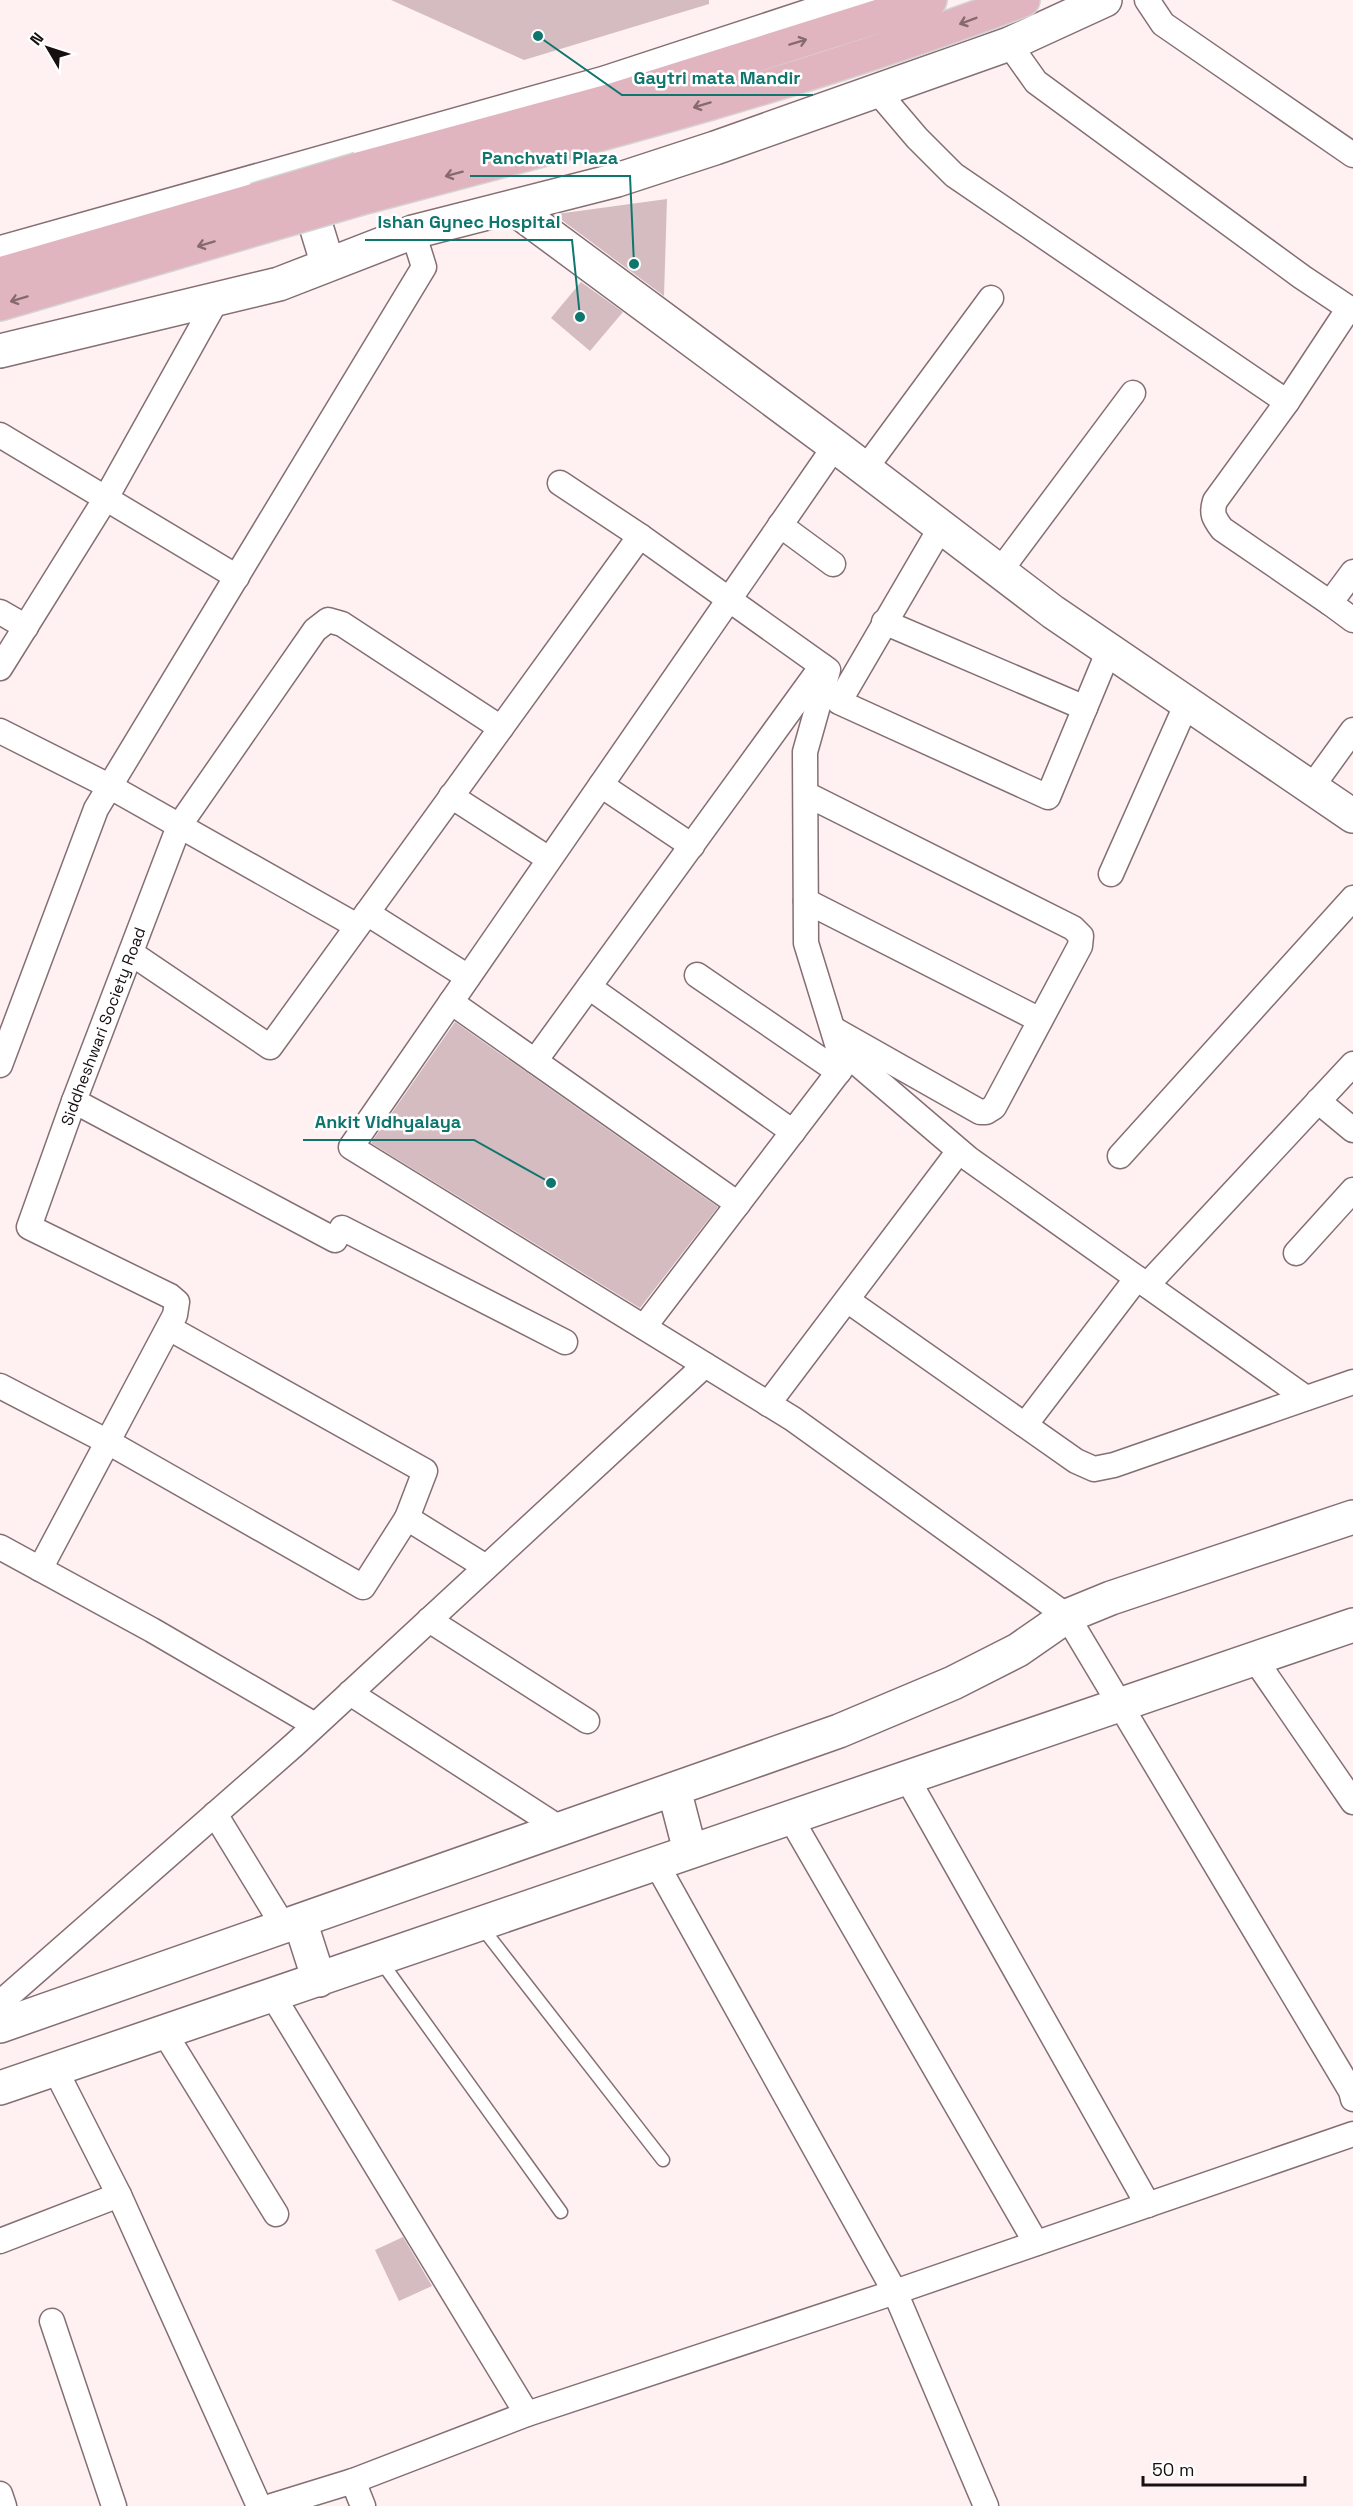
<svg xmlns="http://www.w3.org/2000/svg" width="1353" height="2506" viewBox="0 0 1353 2506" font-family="'Space Grotesk',sans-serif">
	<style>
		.building { fill: #d4bcc0 }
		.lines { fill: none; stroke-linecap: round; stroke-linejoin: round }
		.lane-casing { stroke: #846f73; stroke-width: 15 }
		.street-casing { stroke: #846f73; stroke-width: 27 }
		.secondary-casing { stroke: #846f73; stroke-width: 36 }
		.primary-casing { stroke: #d5d4d4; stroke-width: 36 }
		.lane { stroke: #fff; stroke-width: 12 }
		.street { stroke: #fff; stroke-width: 24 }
		.secondary { stroke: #fff; stroke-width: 33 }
		.primary { stroke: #e1b5bf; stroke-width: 33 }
		.primary-bridge-casing { stroke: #d5d4d4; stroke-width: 36; stroke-linecap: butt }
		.primary-bridge { stroke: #e1b5bf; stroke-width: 33 }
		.oneway { stroke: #866a70 }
		.labels { text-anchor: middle; stroke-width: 5; stroke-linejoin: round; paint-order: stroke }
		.street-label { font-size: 16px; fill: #170f10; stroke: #fff }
		.leader { fill: none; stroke: #0f766e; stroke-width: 2 }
		.callout-dot { fill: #0f766e; stroke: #fff; stroke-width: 2 }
		.callout-label { font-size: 18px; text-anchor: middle; font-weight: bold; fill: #0f766e; stroke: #fff; stroke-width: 5; stroke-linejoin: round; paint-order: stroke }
	</style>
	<rect width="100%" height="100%" fill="#fff0f2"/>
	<path class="building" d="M 391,0 L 709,0 L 709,4 L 524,60 Z
		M 667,199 L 664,296 L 555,215 L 564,213 Z
		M 581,282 L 623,312 L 590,351 L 551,318 Z
		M 455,1022 L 718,1207 L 640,1308 L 371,1143 Z
		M 403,2237 L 432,2286 L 399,2301 L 375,2250 Z"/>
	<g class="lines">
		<defs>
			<path id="lane" d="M 480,1925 L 663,2160
				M 380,1960 L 561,2212"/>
			<g id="street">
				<path d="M 1147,0 L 1163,24 L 1353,155"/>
				<path d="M 1009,44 L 1036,82 L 1302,277 L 1353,311"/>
				<path d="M 877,91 L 917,138 L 954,175 L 1287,402 L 1215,501 C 1211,514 1214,518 1222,529 L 1330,603 L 1353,572"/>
				<path d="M 1287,402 L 1349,308"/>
				<path d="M 0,435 L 237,577"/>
				<path d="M 835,446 L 351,1147 L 793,1419 L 1067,1616 L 1351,2091 L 1353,2099"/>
				<path d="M 865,469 L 991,298"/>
				<path d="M 560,483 L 640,536 L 828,670 L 805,752 L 806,943 L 838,1047 L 969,1159 L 1306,1398"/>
				<path d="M 780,525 L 833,564"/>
				<path d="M 941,527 L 839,702 L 1048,797 L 1109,650"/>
				<path d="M 1000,571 L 1133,393"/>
				<path d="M 1330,603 L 1353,620"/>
				<path d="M 0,612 L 26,627"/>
				<path d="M 884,622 L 1085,708"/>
				<path d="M 0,668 L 106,498 L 217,299"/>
				<path d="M 0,731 L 109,786 L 357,926"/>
				<path d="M 601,785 L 692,846"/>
				<path d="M 1311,788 L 1353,730"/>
				<path d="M 806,794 L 1073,928 L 1081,936 L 1080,946 L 994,1107 L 986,1112 L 980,1112 L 835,1030"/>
				<path d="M 451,796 L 549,859"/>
				<path d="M 1111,874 L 1187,703"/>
				<path d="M 806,901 L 1040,1020"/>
				<path d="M 367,913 L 468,977"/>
				<path d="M 131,953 L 270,1047 L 640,536"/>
				<path d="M 697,975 L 839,1072"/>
				<path d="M 589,987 L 793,1132"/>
				<path d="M 451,1002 L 738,1204"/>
				<path d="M 535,1061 L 822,666"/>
				<path d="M 0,1065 L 96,809 L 424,267 L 413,232"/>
				<path d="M 74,1101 L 335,1240 L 342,1228 L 565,1342"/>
				<path d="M 1318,1101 L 1353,1130"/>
				<path d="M 1120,1156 L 1353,898"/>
				<path d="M 1296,1253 L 1353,1190"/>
				<path d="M 1147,1285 L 1353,1064"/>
				<path d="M 847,1300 L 1076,1461 L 1094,1469 L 1114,1465 L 1353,1382"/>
				<path d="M 644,1327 L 850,1057"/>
				<path d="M 169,1328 L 425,1471 L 407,1518"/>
				<path d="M 0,1386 L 108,1442 L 363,1587 L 407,1518 L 486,1567"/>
				<path d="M 768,1404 L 959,1151"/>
				<path d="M 1025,1425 L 1137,1278"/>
				<path d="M 0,1547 L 152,1630 L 315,1725"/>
				<path id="s1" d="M 40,1569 L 175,1315 L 177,1302 L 170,1296 L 29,1227 L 74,1101 L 179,826 L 315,630 L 328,620 L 342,624 L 501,728"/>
				<path d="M 429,1620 L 587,1721"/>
				<path d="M 1254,1658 L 1353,1802"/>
				<path d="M 350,1693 L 561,1829"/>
				<path d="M 907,1778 L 1148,2205"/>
				<path d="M 215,1814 L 284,1927"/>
				<path d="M 790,1817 L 1036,2243"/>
				<path d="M 656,1863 L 895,2292 L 986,2506"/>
				<path d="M 273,1996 L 527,2414"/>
				<path d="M 0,2003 L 294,1745 L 705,1365"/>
				<path d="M 164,2032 L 276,2214"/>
				<path d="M 55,2069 L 119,2195 L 259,2506"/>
				<path d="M 0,2241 L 119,2195"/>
				<path d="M 52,2321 L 114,2506"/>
				<path d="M 353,2481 L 363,2506"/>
				<path d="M 0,2494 L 4,2506"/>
				<path d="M 272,2506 L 353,2481 L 527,2414 L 895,2292 L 1353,2134"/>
			</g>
			<path id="secondary" d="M 304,187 L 328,265
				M 512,207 L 835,446 L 1053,612 L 1353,816
				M 0,253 L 605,83 L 858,0
				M 0,351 L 279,284 L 413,232 L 617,180 L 715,148 L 1009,44 L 1105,0
				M 674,1789 L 690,1851
				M 300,1921 L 319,1980
				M 0,2026 L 839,1731 L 953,1683 L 1018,1650 L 1067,1616 L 1111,1598 L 1353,1517
				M 0,2088 L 1353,1625"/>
			<path id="primary" d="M 359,169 L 609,101 L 930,0
				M 369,196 C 589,138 810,81 1023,0
				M 0,274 L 255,200
				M 0,304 L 262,227"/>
		</defs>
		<use href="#lane" class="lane-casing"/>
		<use href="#street" class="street-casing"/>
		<use href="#secondary" class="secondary-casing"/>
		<use href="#primary" class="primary-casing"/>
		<use href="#lane" class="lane"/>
		<use href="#street" class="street"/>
		<use href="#secondary" class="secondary"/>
		<use href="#primary" class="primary"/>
		<defs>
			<path id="primary-bridge" d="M 255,200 L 359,169
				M 262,227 L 369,196"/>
		</defs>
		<use href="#primary-bridge" class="primary-bridge-casing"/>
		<use href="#primary-bridge" class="primary-bridge"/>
	</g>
	<defs><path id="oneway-shaft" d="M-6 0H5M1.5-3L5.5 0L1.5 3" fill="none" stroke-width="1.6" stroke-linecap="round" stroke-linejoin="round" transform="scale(1.5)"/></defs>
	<g class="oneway">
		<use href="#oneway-shaft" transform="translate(968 21) rotate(159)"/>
		<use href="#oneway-shaft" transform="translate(798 42) rotate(-17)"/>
		<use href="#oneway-shaft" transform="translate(702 105) rotate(163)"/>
		<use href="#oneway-shaft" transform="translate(454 174) rotate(165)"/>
		<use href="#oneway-shaft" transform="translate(206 244) rotate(163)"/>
		<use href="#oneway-shaft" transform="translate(19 299) rotate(163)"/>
	</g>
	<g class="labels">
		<g class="street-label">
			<text dy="6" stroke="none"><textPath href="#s1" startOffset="681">Siddheshwari Society Road</textPath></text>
		</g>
	</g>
	<path class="leader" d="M538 36L622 95H813M634 264L630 176H470M580 317L572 240H365M551 1183L474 1140H303"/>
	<g class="callout-dot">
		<circle cx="538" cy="36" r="6"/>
		<circle cx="634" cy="264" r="6"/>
		<circle cx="580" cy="317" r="6"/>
		<circle cx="551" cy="1183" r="6"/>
	</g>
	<g class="callout-label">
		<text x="717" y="84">Gaytri mata Mandir</text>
		<text x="550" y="164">Panchvati Plaza</text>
		<text x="469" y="228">Ishan Gynec Hospital</text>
		<text x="388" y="1128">Ankit Vidhyalaya</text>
	</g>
	<g transform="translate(48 48) rotate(309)" stroke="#ffffff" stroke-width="4.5" paint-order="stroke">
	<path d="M0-4.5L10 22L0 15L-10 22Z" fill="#170f10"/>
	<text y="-9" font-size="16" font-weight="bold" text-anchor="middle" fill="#170f10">N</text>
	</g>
	<path d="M1143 2476v9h162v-9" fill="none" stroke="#170f10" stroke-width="3"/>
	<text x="1152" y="2476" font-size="18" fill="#170f10" stroke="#ffffff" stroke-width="4.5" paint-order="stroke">50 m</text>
</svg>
